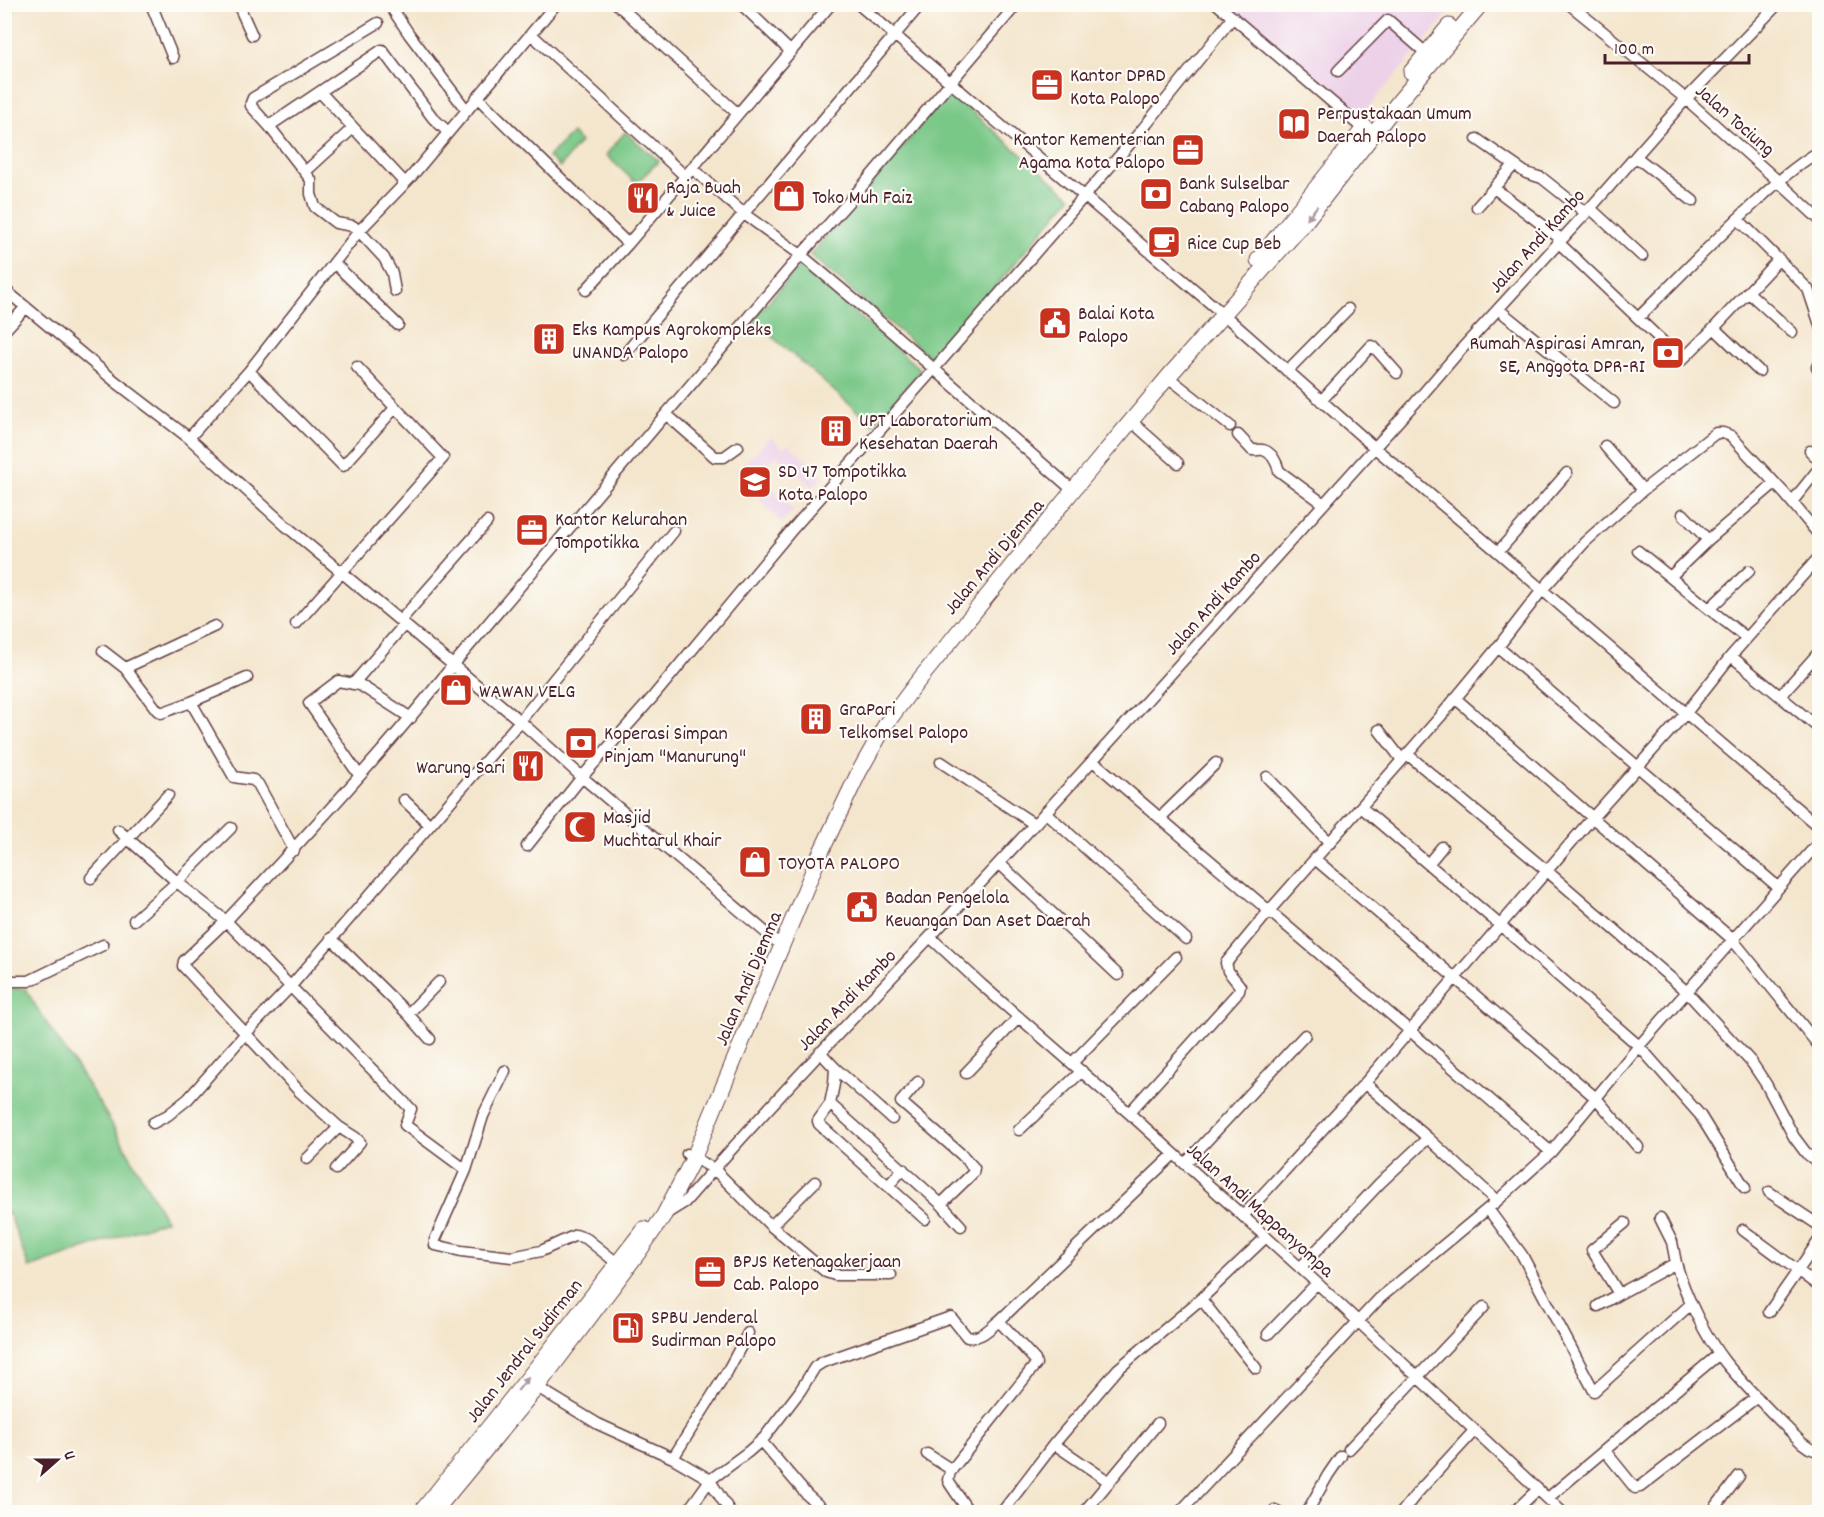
<svg xmlns="http://www.w3.org/2000/svg" width="1824" height="1517" viewBox="0 0 1824 1517" font-family="Dekko,sans-serif">
	<style>
		.built { fill: #edd1e9 }
		.green { fill: #7ac888; stroke: #62745a; stroke-width: 1.5 }
		.lines { fill: none; stroke-linecap: round; stroke-linejoin: round }
		.minor-casing { stroke: #643d43; stroke-width: 13 }
		.highway-casing { stroke: #643d43; stroke-width: 17 }
		.minor { stroke: #fff; stroke-width: 10 }
		.highway { stroke: #fff; stroke-width: 15 }
		.oneway { fill: #ae9aa0 }
		.labels { text-anchor: middle; stroke-width: 4.5; stroke-linejoin: round; paint-order: stroke }
		.poi-label { font-size: 20px; fill: #4a1f2b; stroke: #fdfcf7; text-anchor: start }
		.street-label { font-size: 20px; fill: #4a1f2b; stroke: #fdfcf7 }
	</style>
	<rect width="100%" height="100%" fill="#fdfcf7"/>
	<filter id="ink" filterUnits="userSpaceOnUse"><feTurbulence type="fractalNoise" baseFrequency=".0167" numOctaves="2"/><feDisplacementMap in="SourceGraphic" scale="12" xChannelSelector="R" yChannelSelector="G"/><feConvolveMatrix kernelMatrix="1 2 1 2 8 2 1 2 1" color-interpolation-filters="sRGB"/></filter>
	<filter id="wash" filterUnits="userSpaceOnUse"><feTurbulence type="fractalNoise" baseFrequency=".008" numOctaves="4" result="noise"/><feDisplacementMap in="SourceGraphic" scale="24" xChannelSelector="R" yChannelSelector="G"/><feGaussianBlur stdDeviation="1.35" result="paint"/><feColorMatrix in="noise" values="0 0 0 0 0 0 0 0 0 0 0 0 0 0 0 0 0 1.4 0 .05"/><feComposite in="paint" operator="in"/></filter>
	<g filter="url(#wash)">
		<rect width="100%" height="100%" fill="#f4e6cd"/>
		<path class="built" d="M 1222,5 L 1456,5 L 1360,117 Z
			M 771,437 L 783,448 L 789,444 L 824,477 L 813,487 L 776,456 L 758,473 L 794,510 L 781,523 L 736,471 Z"/>
		<path class="green" d="M 949,92 L 1071,197 L 933,360 L 810,255 Z
			M 625,132 L 659,161 L 636,183 L 606,155 Z
			M 572,133 L 580,142 L 560,167 L 548,157 Z
			M 800,265 L 921,370 L 873,425 L 753,320 Z
			M 5,988 L 26,989 C 43,1021 65,1049 84,1079 C 114,1124 139,1173 166,1220 L 29,1268 L 9,1213 L 5,1215 Z"/>
	</g>
	<g filter="url(#ink)">
		<g class="lines">
			<defs>
				<path id="minor" d="M 151,4 L 173,58
					M 238,4 L 252,35
					M 389,4 L 409,34 L 467,111
					M 617,4 L 737,113
					M 741,4 L 791,52
					M 858,4 L 1223,314 L 1375,448 L 1498,552 L 1820,828
					M 1217,4 L 1368,133
					M 1569,4 L 1686,99 L 1778,181 L 1820,220
					M 4,18 L 8,4
					M 531,34 L 685,176
					M 1338,71 L 1388,20 L 1426,53
					M 320,92 L 405,183
					M 477,97 L 628,244
					M 269,126 L 251,106 L 251,103 L 253,98 L 378,23
					M 1477,139 L 1526,173 L 1542,178 L 1586,213
					M 1636,157 L 1693,201
					M 692,168 L 744,214 L 801,255 L 863,307 L 1067,485 L 1074,489
					M 305,172 L 353,128
					M 1494,188 L 1561,239
					M 1477,207 L 1514,165
					M 1590,208 L 1642,256
					M 1738,219 L 1808,289 L 1820,325
					M 1558,242 L 1682,360 L 1714,328 L 1779,259
					M 335,264 L 398,325
					M 4,289 L 116,382 L 189,438 L 286,526 L 520,721 L 582,777 L 783,947
					M 586,290 L 628,244 L 831,4
					M 395,291 L 392,273 L 384,258 L 359,231 L 353,226 L 336,223 L 315,207 L 311,194 L 311,180 L 269,126 L 382,50 L 433,118 L 448,132
					M 1748,292 L 1792,332
					M 1498,309 L 1614,403
					M 1638,318 C 1673,283 1708,247 1744,213 C 1768,191 1791,168 1820,151
					M 1714,328 L 1759,371
					M 4,331 L 26,307
					M 624,355 L 921,4
					M 1817,367 L 1820,365
					M 249,371 L 343,466 L 395,408
					M 1287,371 L 1348,309
					M 1168,377 L 1230,426
					M 1321,401 L 1371,346 L 1374,347 L 1397,373
					M 666,414 L 715,457 L 724,457 L 738,447
					M 1131,421 L 1178,463
					M 1238,435 L 1252,450 C 1256,451 1259,449 1263,450 C 1272,452 1277,463 1279,471 L 1324,504
					M 189,438 L 249,371 L 359,231 L 411,177 L 556,4
					M 1605,446 L 1643,490
					M 1810,451 L 1820,461
					M 1792,502 L 1820,467
					M 1683,514 L 1708,540
					M 1638,551 L 1709,609 L 1749,571
					M 1498,552 L 1567,473
					M 1670,577 L 1708,540 L 1775,483
					M 1709,609 L 1747,638
					M 400,621 L 487,522
					M 296,624 L 443,458 L 357,367
					M 215,626 L 125,668 L 157,710 L 161,713 L 191,702 L 247,678
					M 1498,647 L 1778,887
					M 103,651 L 125,668
					M 1731,656 L 1820,729
					M 353,684 L 404,625
					M 1780,696 L 1820,651
					M 1455,698 L 1732,939 L 1820,1047
					M 191,702 L 234,777 L 253,780 L 258,784 L 294,850
					M 1379,730 L 1402,760
					M 1407,754 L 1547,871 L 1687,992 L 1752,1063 L 1766,1084 L 1794,1137 L 1806,1153 L 1820,1164
					M 1093,761 L 1409,1030 L 1551,1152
					M 941,762 L 1034,824
					M 359,775 L 309,703 L 338,681 L 360,685 L 411,718
					M 1267,777 L 1330,843
					M 404,800 L 430,825
					M 1361,807 L 1500,925 L 1639,1046 L 1700,1115 L 1745,1188
					M 1045,812 L 1186,939
					M 1160,818 L 1216,763
					M 118,830 L 177,882 L 226,921 L 184,961 L 183,966 L 300,1092 L 339,1127 L 307,1159
					M 527,846 L 582,777 L 652,698 L 790,532 L 934,369 L 1141,131 L 1233,17
					M 1315,859 L 1596,1098 L 1638,1147
					M 999,863 L 1118,975
					M 1428,864 L 1442,847
					M 91,878 L 168,795
					M 134,920 L 177,882 L 231,828
					M 930,937 L 982,985 L 1129,1113 L 1317,1283 L 1562,1512
					M 331,938 L 408,1014 L 430,1039
					M 4,981 L 29,981 L 103,945
					M 408,1014 L 439,982
					M 820,1052 L 835,1068 L 834,1084 L 830,1104 L 941,1204 L 961,1226
					M 1072,1063 L 1176,957
					M 835,1068 L 892,1119
					M 966,1073 L 1019,1017
					M 918,1082 L 901,1102 L 962,1155 L 974,1168 L 973,1173 L 941,1204
					M 1365,1083 L 1428,1138 L 1497,1201
					M 830,1104 L 818,1121 L 819,1124 L 888,1186 L 903,1169
					M 1129,1113 L 1239,991 L 1240,986 L 1228,971 L 1226,963 L 1269,911 L 1440,717 L 1498,647 L 1542,590 L 1585,542 L 1643,490 L 1716,433 L 1723,433 L 1731,436 L 1785,494 L 1820,536
					M 153,1123 L 168,1115 L 188,1099 L 246,1033 L 291,986 L 520,721 L 674,531
					M 1019,1130 L 1082,1071
					M 687,1154 L 714,1169 L 771,1226 L 826,1272 L 835,1275 L 891,1275
					M 1185,1164 L 1305,1035
					M 336,1169 L 360,1142 L 356,1138 L 339,1127
					M 466,1170 L 483,1116 L 505,1071
					M 888,1186 L 925,1219
					M 1769,1192 L 1820,1226
					M 1488,1209 L 1522,1255 L 1594,1391 L 1691,1304
					M 664,1215 L 685,1202 C 786,1085 895,976 999,863 C 1139,711 1276,556 1415,403 L 1457,354 L 1586,213 L 1686,99 L 1778,4
					M 1243,1216 L 1365,1083 L 1593,817 L 1686,713 L 1731,656 L 1820,556
					M 1660,1218 L 1672,1242 L 1676,1263
					M 1625,1223 L 1592,1250 L 1619,1294 L 1676,1263 C 1684,1293 1706,1338 1725,1362 C 1749,1391 1776,1417 1802,1443 L 1809,1448 L 1820,1452
					M 771,1226 L 815,1182
					M 1743,1230 L 1820,1287
					M 617,1263 L 587,1239 L 576,1235 L 541,1251 L 512,1257 L 461,1251 L 435,1245 L 435,1240 L 466,1170 L 405,1125 L 411,1109 L 226,921 C 304,838 382,755 453,665 L 801,255 L 853,197 L 1017,4
					M 1300,1268 L 1380,1183 L 1428,1138
					M 1201,1299 L 1256,1368
					M 1598,1306 L 1619,1294
					M 1769,1312 L 1820,1239
					M 1268,1334 L 1317,1283
					M 537,1387 L 598,1424 L 673,1458 L 709,1479 L 730,1512
					M 761,1441 L 807,1495 L 826,1512
					M 1054,1444 L 1108,1481
					M 1349,1449 L 1484,1307
					M 1605,1451 L 1635,1488 L 1640,1487 L 1757,1397
					M 927,1454 L 952,1470
					M 673,1458 L 727,1372 L 748,1333
					M 1548,1498 L 1719,1354
					M 1275,1510 L 1279,1512
					M 687,1512 L 710,1480 L 748,1452 L 764,1438 L 800,1391 L 815,1367 L 823,1362 L 951,1317 L 967,1337 C 980,1340 990,1328 999,1321 L 1174,1154
					M 969,1512 L 950,1484 L 948,1480 L 950,1472 L 1036,1364 L 1035,1360 L 999,1321
					M 1002,1512 L 1054,1444 L 1118,1369 L 1201,1299 L 1266,1237
					M 1084,1512 L 1158,1423
					M 1180,1512 L 1380,1298 L 1497,1201 L 1551,1152 L 1639,1046 L 1820,841
					M 1307,1512 L 1328,1475 L 1341,1456
					M 1402,1512 L 1418,1492 L 1474,1431
					M 1514,1512 L 1538,1489
					M 1712,1512 L 1739,1476"/>
				<path id="highway" d="M 1411,72 L 1449,26
					M 1258,260 L 1365,127
					M 421,1512 L 544,1358 L 644,1229
					M 434,1512 L 537,1387 L 638,1253 L 664,1215 L 694,1157 L 820,854 L 859,772 L 886,724 L 915,685 L 1074,489 L 1168,377 L 1305,222 L 1400,100 L 1481,4"/>
			</defs>
			<use href="#minor" class="minor-casing"/>
			<use href="#highway" class="highway-casing"/>
			<use href="#minor" class="minor"/>
			<use href="#highway" class="highway"/>
		</g>
		<defs><path id="oneway-solid" d="M-6-.8H1V-3.2L6.5 0L1 3.2V.8H-6Z" transform="scale(1.5)"/></defs>
		<g class="oneway">
			<use href="#oneway-solid" transform="translate(1312 213) rotate(127)"/>
			<use href="#oneway-solid" transform="translate(523 1384) rotate(-51)"/>
		</g>
	</g>
	<defs>
		<symbol id="office-square" viewBox="-11 -11 22 22"><rect x="-9" y="-9" width="18" height="18" rx="4" fill="#c8321e" stroke="#fdfcf7"/><path d="M-6-3h4V-5.5h4V-3h4V5H-6ZM-1-4.5V-3h2v-1.5ZM-6 0V1H6V0Z" fill="#fff"/></symbol>
		<symbol id="library-square" viewBox="-11 -11 22 22"><rect x="-9" y="-9" width="18" height="18" rx="4" fill="#c8321e" stroke="#fdfcf7"/><path d="M-6-4Q-3-5.5-.7-3.5V5Q-3 3-6 4ZM6-4Q3-5.5 .7-3.5V5Q3 3 6 4Z" fill="#fff"/></symbol>
		<symbol id="bank-square" viewBox="-11 -11 22 22"><rect x="-9" y="-9" width="18" height="18" rx="4" fill="#c8321e" stroke="#fdfcf7"/><path d="M-6-4H6V4H-6ZM0-2.3a2.3 2.3 0 1 0 0 4.6a2.3 2.3 0 1 0 0-4.6Z" fill="#fff"/></symbol>
		<symbol id="shop-square" viewBox="-11 -11 22 22"><rect x="-9" y="-9" width="18" height="18" rx="4" fill="#c8321e" stroke="#fdfcf7"/><path d="M-5-2.5h2.3a2.7 3.5 0 0 1 5.4 0H5L5.5 6h-11ZM-1.5-2.5h3a1.5 2.3 0 0 0-3 0Z" fill="#fff"/></symbol>
		<symbol id="restaurant-square" viewBox="-11 -11 22 22"><rect x="-9" y="-9" width="18" height="18" rx="4" fill="#c8321e" stroke="#fdfcf7"/><path d="M-5-6h1v4h1v-4h1v4h1v-4h1v5L-1.5 .5V6h-2V.5L-5-1ZM5-6V6H3V1.5H1.5Q1.5-4 5-6Z" fill="#fff"/></symbol>
		<symbol id="cafe-square" viewBox="-11 -11 22 22"><rect x="-9" y="-9" width="18" height="18" rx="4" fill="#c8321e" stroke="#fdfcf7"/><path d="M-5.5-4.5H6V0H3Q3 3.5 0 3.5H-2.5Q-5.5 3.5-5.5 0ZM3-3.2v2h1.7v-2ZM-6 4.5H4V6H-6Z" fill="#fff"/></symbol>
		<symbol id="civic-square" viewBox="-11 -11 22 22"><rect x="-9" y="-9" width="18" height="18" rx="4" fill="#c8321e" stroke="#fdfcf7"/><path d="M-.6-6.5H3V-4.5H.6V-3L4-1V1h2V6H-6V1h2V-1L-.6-3ZM-1.2 2.5V6h2.4V2.5Z" fill="#fff"/></symbol>
		<symbol id="building-square" viewBox="-11 -11 22 22"><rect x="-9" y="-9" width="18" height="18" rx="4" fill="#c8321e" stroke="#fdfcf7"/><path d="M-4-6H4V6H1V3H-1V6H-4ZM-2.5-4.3h1.7v1.8h-1.7ZM.8-4.3h1.7v1.8H.8ZM-2.5-1h1.7V.8h-1.7ZM.8-1h1.7V.8H.8Z" fill="#fff"/></symbol>
		<symbol id="school-square" viewBox="-11 -11 22 22"><rect x="-9" y="-9" width="18" height="18" rx="4" fill="#c8321e" stroke="#fdfcf7"/><path d="M0-5L7-2L0 1L-7-2ZM-4 1L0 2.5L4 1V4Q0 6-4 4Z" fill="#fff"/></symbol>
		<symbol id="mosque-square" viewBox="-11 -11 22 22"><rect x="-9" y="-9" width="18" height="18" rx="4" fill="#c8321e" stroke="#fdfcf7"/><path d="M3.5-4.9A6 6 0 1 0 3.5 4.9A5 5 0 1 1 3.5-4.9Z" fill="#fff"/></symbol>
		<symbol id="fuel-square" viewBox="-11 -11 22 22"><rect x="-9" y="-9" width="18" height="18" rx="4" fill="#c8321e" stroke="#fdfcf7"/><path d="M-5.5-6h7V0h2V4h1.3V-2.5L3-4.5l.8-.8L6-3V5H2.5V1h-1V6h-7ZM-4.2-4.7v3.2H.2V-4.7Z" fill="#fff"/></symbol>
	</defs>
	<g fill-rule="evenodd">
		<use href="#office-square" x="1028" y="66" width="38" height="38"/>
		<use href="#library-square" x="1275" y="105" width="38" height="38"/>
		<use href="#office-square" x="1169" y="131" width="38" height="38"/>
		<use href="#bank-square" x="1137" y="175" width="38" height="38"/>
		<use href="#shop-square" x="770" y="177" width="38" height="38"/>
		<use href="#restaurant-square" x="624" y="179" width="38" height="38"/>
		<use href="#cafe-square" x="1145" y="223" width="38" height="38"/>
		<use href="#civic-square" x="1036" y="304" width="38" height="38"/>
		<use href="#building-square" x="530" y="320" width="38" height="38"/>
		<use href="#bank-square" x="1649" y="334" width="38" height="38"/>
		<use href="#building-square" x="817" y="412" width="38" height="38"/>
		<use href="#school-square" x="736" y="463" width="38" height="38"/>
		<use href="#office-square" x="513" y="511" width="38" height="38"/>
		<use href="#shop-square" x="437" y="671" width="38" height="38"/>
		<use href="#building-square" x="797" y="700" width="38" height="38"/>
		<use href="#bank-square" x="562" y="724" width="38" height="38"/>
		<use href="#restaurant-square" x="509" y="747" width="38" height="38"/>
		<use href="#mosque-square" x="561" y="808" width="38" height="38"/>
		<use href="#shop-square" x="736" y="843" width="38" height="38"/>
		<use href="#civic-square" x="843" y="888" width="38" height="38"/>
		<use href="#office-square" x="691" y="1253" width="38" height="38"/>
		<use href="#fuel-square" x="609" y="1309" width="38" height="38"/>
	</g>
	<g class="labels">
		<g class="poi-label">
			<text x="1070" y="81">Kantor DPRD<tspan x="1070" dy="23">Kota Palopo</tspan></text>
			<text x="1317" y="119">Perpustakaan Umum<tspan x="1317" dy="23">Daerah Palopo</tspan></text>
			<text x="1165" y="145" text-anchor="end">Kantor Kementerian<tspan x="1165" dy="23">Agama Kota Palopo</tspan></text>
			<text x="1179" y="189">Bank Sulselbar<tspan x="1179" dy="23">Cabang Palopo</tspan></text>
			<text x="666" y="193">Raja Buah<tspan x="666" dy="23">&amp; Juice</tspan></text>
			<text x="812" y="203">Toko Muh Faiz</text>
			<text x="1187" y="249">Rice Cup Beb</text>
			<text x="1078" y="319">Balai Kota<tspan x="1078" dy="23">Palopo</tspan></text>
			<text x="572" y="335">Eks Kampus Agrokompleks<tspan x="572" dy="23">UNANDA Palopo</tspan></text>
			<text x="1645" y="349" text-anchor="end">Rumah Aspirasi Amran,<tspan x="1645" dy="23">SE, Anggota DPR-RI</tspan></text>
			<text x="859" y="426">UPT Laboratorium<tspan x="859" dy="23">Kesehatan Daerah</tspan></text>
			<text x="778" y="477">SD 47 Tompotikka<tspan x="778" dy="23">Kota Palopo</tspan></text>
			<text x="555" y="525">Kantor Kelurahan<tspan x="555" dy="23">Tompotikka</tspan></text>
			<text x="479" y="697">WAWAN VELG</text>
			<text x="839" y="715">GraPari<tspan x="839" dy="23">Telkomsel Palopo</tspan></text>
			<text x="604" y="739">Koperasi Simpan<tspan x="604" dy="23">Pinjam "Manurung"</tspan></text>
			<text x="505" y="773" text-anchor="end">Warung Sari</text>
			<text x="603" y="823">Masjid<tspan x="603" dy="23">Muchtarul Khair</tspan></text>
			<text x="778" y="869">TOYOTA PALOPO</text>
			<text x="885" y="903">Badan Pengelola<tspan x="885" dy="23">Keuangan Dan Aset Daerah</tspan></text>
			<text x="733" y="1267">BPJS Ketenagakerjaan<tspan x="733" dy="23">Cab. Palopo</tspan></text>
			<text x="651" y="1323">SPBU Jenderal<tspan x="651" dy="23">Sudirman Palopo</tspan></text>
		</g>
		<g class="street-label">
			<text transform="translate(1736 119) rotate(41)" y="7">Jalan Tociung</text>
			<text transform="translate(1536 240) rotate(-48)" y="7">Jalan Andi Kambo</text>
			<text transform="translate(993 556) rotate(-50)" y="7">Jalan Andi Djemma</text>
			<text transform="translate(1212 602) rotate(-48)" y="7">Jalan Andi Kambo</text>
			<text transform="translate(747 978) rotate(-67)" y="7">Jalan Andi Djemma</text>
			<text transform="translate(846 999) rotate(-46)" y="7">Jalan Andi Kambo</text>
			<text transform="translate(1261 1209) rotate(42)" y="7">Jalan Andi Mappanyompa</text>
			<text transform="translate(523 1350) rotate(-52)" y="7">Jalan Jendral Sudirman</text>
		</g>
	</g>
	<rect width="1824" height="1517" fill="none" stroke="#fdfcf7" stroke-width="24"/>
	<g transform="translate(57 1460) rotate(69)" stroke="#fdfcf7" stroke-width="4.5" paint-order="stroke">
	<path d="M0-4.5L10 22L0 15L-10 22Z" fill="#4a1f2b"/>
	<text y="-9" font-size="16" font-weight="bold" text-anchor="middle" fill="#4a1f2b">U</text>
	</g>
	<path d="M1605 54v9h144v-9" fill="none" stroke="#4a1f2b" stroke-width="3"/>
	<text x="1614" y="54" font-size="18" fill="#4a1f2b" stroke="#fdfcf7" stroke-width="4.5" paint-order="stroke">100 m</text>
</svg>
